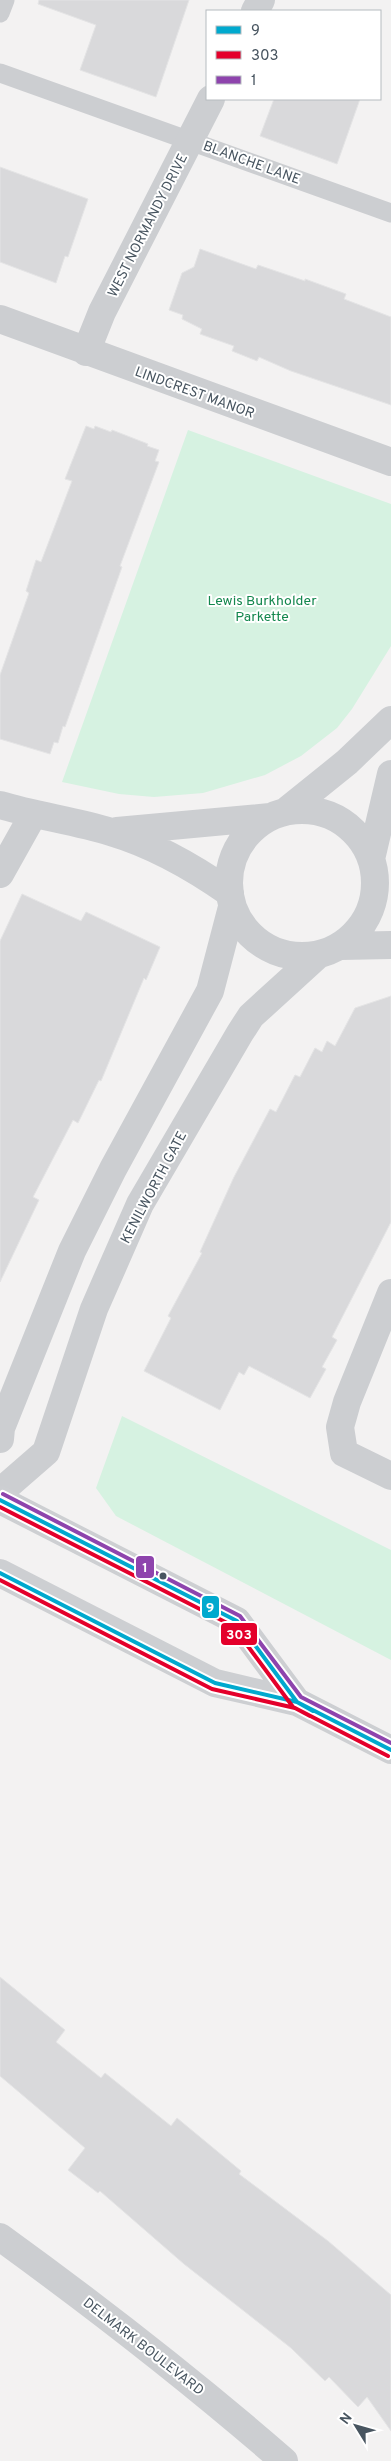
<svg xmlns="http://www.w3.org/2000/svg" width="391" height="2461" viewBox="0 0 391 2461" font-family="Overpass,sans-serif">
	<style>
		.green { fill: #d6f2e1 }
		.building { fill: #d9d9db; stroke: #e4e4e5 }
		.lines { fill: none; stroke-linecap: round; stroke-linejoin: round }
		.lane { stroke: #ccced1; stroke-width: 19 }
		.street { stroke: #ccced1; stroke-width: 28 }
		.secondary { stroke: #cdcfd2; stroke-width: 28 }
		.bus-1-casing { stroke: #fff; stroke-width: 8 }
		.bus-2-casing { stroke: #fff; stroke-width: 8 }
		.bus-3-casing { stroke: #fff; stroke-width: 8 }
		.bus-1 { stroke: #00a9ce; stroke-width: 4 }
		.bus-2 { stroke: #e4002b; stroke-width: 4 }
		.bus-3 { stroke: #8e44ad; stroke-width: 4 }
		.bus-dot { fill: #485560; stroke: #fff; stroke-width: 2 }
		.labels { text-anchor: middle; stroke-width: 4; stroke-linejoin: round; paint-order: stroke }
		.street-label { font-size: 14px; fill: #485560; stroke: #fff }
		.park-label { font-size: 14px; fill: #14874e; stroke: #fff }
		.line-badge { stroke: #fff; stroke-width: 2 }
		.badge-label { font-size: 14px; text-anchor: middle; font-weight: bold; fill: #fff }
	</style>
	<rect width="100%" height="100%" fill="#f3f2f2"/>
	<path class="green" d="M 188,430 L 391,504 L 391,646 L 352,709 L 337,728 L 301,756 L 265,775 L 203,793 L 154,797 L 119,794 L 62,782 Z
		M 122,1416 L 391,1550 L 391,1660 L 116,1516 L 96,1488 Z"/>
	<path class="building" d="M 39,0 L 189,0 L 156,97 L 80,70 L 96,25 L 38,4 Z
		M 274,99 L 360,99 L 337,164 L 260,136 Z
		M 0,167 L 88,199 L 68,257 L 65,256 L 56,283 L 0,262 Z
		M 200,249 L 256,269 L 258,265 L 305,281 L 305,279 L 346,294 L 344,299 L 391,317 L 391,405 L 291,371 L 259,357 L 257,361 L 232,351 L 234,346 L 200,334 L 202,329 L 182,319 L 183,315 L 169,310 L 182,273 L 194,267 Z
		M 86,426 L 94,429 L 95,426 L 111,432 L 112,430 L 148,444 L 147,446 L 159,450 L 155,461 L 159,462 L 120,566 L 122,567 L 65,727 L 63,726 L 58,743 L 54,742 L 50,754 L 0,739 L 0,675 L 29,593 L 26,591 L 36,560 L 41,562 L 72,481 L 65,479 Z
		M 22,894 L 81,921 L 86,912 L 160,947 L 146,980 L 144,978 L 101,1081 L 99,1080 L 78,1123 L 73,1120 L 33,1197 L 39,1200 L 0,1282 L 0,941 Z
		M 391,996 L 391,1222 L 332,1337 L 337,1340 L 322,1367 L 326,1369 L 310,1398 L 249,1366 L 244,1375 L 239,1372 L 220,1410 L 144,1371 L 171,1318 L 168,1316 L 202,1253 L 200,1252 L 234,1177 L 270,1109 L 276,1112 L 295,1075 L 300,1077 L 315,1048 L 322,1052 L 327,1041 L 335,1046 L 355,1008 Z
		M 0,1977 L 65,2030 L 56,2042 L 101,2078 L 105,2073 L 171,2126 L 177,2118 L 241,2171 L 239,2174 L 328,2241 L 391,2295 L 391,2431 L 367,2397 L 358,2407 L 329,2377 L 325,2381 L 291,2348 L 184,2264 L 100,2191 L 98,2193 L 68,2170 L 85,2148 L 0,2076 Z"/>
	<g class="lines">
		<path class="lane" d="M 0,13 L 5,0
			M 0,73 L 391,213"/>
		<path class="street" d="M 255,11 L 261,0
			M 0,319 L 391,462
			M 86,352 L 102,312 L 211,99
			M 0,805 C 37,816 75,821 111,832 C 155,845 193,867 230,893
			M229 883a73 73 0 1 1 146 0a73 73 0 1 1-146 0Z
			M 285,812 L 347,762 L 391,720
			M 117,831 L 270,817
			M 371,859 L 391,774
			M 0,874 L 33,815
			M 341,946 L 391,945
			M 391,1293 L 347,1402 L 340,1427 L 344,1453 L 391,1476
			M 0,1439 L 1,1428 L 72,1251 L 113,1169 L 210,991 L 232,907
			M 0,1492 L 46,1452 L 94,1309 L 140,1204 L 240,1033 L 251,1016 L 318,955
			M 0,2237 C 98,2308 193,2382 284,2461"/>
		<path class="secondary" d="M 0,1500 L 237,1621 L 297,1702
			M 0,1573 L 215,1683 L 297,1702 L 391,1750"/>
		<defs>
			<path id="bus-1" d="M 0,1500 L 237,1621 L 297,1702 L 391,1750
				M 0,1573 L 215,1683 L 297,1702 L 313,1711"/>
			<path id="bus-2" d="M 0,1507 L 233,1626 L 293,1707 L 388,1756
				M 0,1580 L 212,1689 L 295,1708 L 310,1716"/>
			<path id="bus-3" d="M 3,1494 L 240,1616 L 301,1697 L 391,1743"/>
		</defs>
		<use href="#bus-1" class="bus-1-casing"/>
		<use href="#bus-2" class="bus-2-casing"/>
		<use href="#bus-3" class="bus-3-casing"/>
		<use href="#bus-1" class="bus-1"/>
		<use href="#bus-2" class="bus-2"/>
		<use href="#bus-3" class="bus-3"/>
	</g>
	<circle class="bus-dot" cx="163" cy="1576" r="4.5"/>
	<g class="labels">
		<g class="street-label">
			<text transform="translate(252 162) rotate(20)" y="5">BLANCHE LANE</text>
			<text transform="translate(147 225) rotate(-63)" y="5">WEST NORMANDY DRIVE</text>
			<text transform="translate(195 392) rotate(20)" y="5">LINDCREST MANOR</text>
			<text transform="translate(153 1187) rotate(-62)" y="5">KENILWORTH GATE</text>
			<text transform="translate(144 2346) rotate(38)" y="5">DELMARK BOULEVARD</text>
		</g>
		<g class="park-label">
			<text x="262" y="605">Lewis Burkholder<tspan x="262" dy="16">Parkette</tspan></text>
		</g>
	</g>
	<g class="line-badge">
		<rect x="135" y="1555" width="20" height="24" rx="5" fill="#8e44ad"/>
		<rect x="201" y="1595" width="19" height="24" rx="5" fill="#00a9ce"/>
		<rect x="220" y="1622" width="38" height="24" rx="5" fill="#e4002b"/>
	</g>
	<g class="badge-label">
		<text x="145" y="1572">1</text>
		<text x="210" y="1612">9</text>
		<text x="239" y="1639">303</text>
	</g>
	<rect x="206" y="10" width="175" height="90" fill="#ffffff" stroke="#b6bbbf"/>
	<rect x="216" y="26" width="25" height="8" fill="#00a9ce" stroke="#b6bbbf"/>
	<text x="251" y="35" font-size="15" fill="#485560">9</text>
	<rect x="216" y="51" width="25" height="8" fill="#e4002b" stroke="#b6bbbf"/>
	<text x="251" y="60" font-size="15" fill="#485560">303</text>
	<rect x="216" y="76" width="25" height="8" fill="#8e44ad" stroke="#b6bbbf"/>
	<text x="251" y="85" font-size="15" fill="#485560">1</text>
	<g transform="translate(356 2426) rotate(307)" stroke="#ffffff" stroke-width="4" paint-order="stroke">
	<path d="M0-4L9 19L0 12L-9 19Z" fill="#485560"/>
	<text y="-8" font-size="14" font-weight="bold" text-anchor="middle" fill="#485560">N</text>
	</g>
</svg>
